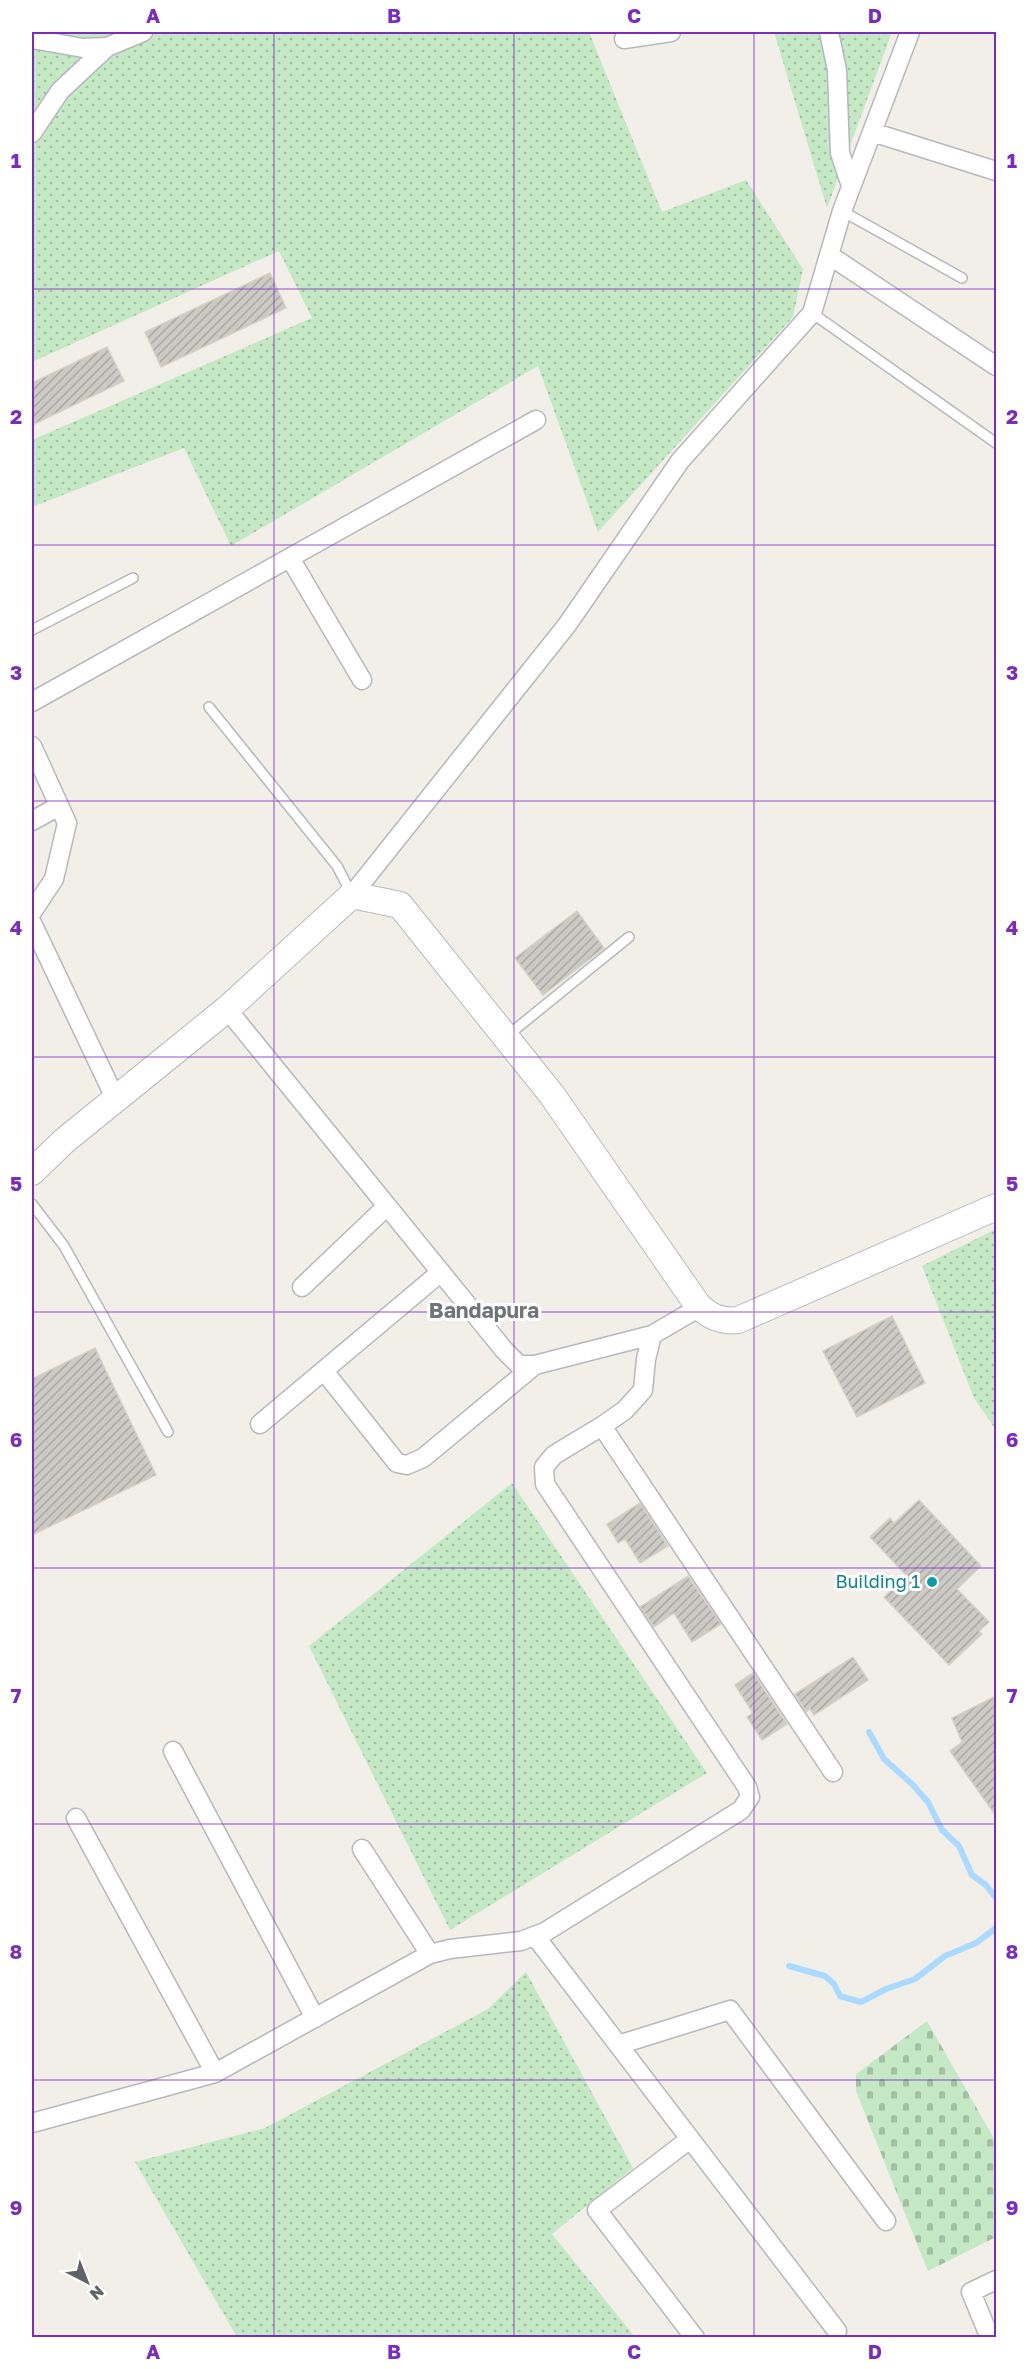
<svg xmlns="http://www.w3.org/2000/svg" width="1028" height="2369" viewBox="0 0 1028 2369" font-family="'Golos Text',sans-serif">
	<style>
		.grass { fill: url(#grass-dots) }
		.cemetery { fill: url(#cemetery-stones) }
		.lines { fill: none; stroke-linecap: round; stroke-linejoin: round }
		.stream { stroke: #aadaff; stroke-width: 6 }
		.building { fill: url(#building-hatch); stroke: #d6d1c6; stroke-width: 1.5 }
		.lane-casing { stroke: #b5b8bc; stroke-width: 12 }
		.street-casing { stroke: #b5b8bc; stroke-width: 21 }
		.secondary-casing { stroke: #b6babf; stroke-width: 28 }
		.lane { stroke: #fff; stroke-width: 9 }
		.street { stroke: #fff; stroke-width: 18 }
		.secondary { stroke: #fff; stroke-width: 26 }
		.grid { fill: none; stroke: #7b2cbf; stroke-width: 1.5; stroke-opacity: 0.55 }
		.culture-dot { fill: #0f9aa8; stroke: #fff; stroke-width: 2 }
		.labels { text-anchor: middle; stroke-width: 6; stroke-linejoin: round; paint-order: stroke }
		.culture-label { font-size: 18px; fill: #0d838f; stroke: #fff; text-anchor: end }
		.quarter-label { font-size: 21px; font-weight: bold; fill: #70757a; stroke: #fff }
		.neatline { fill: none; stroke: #7b2cbf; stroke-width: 2 }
		.grid-label { font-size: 20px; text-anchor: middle; font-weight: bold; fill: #7b2cbf }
	</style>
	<defs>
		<pattern id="grass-dots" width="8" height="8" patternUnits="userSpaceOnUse" patternTransform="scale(1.5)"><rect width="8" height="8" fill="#c5e8c5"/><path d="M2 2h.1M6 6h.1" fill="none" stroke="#a3c0a4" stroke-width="1.8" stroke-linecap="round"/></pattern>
		<pattern id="cemetery-stones" width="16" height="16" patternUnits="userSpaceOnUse" patternTransform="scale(1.5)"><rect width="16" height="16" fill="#c5e8c5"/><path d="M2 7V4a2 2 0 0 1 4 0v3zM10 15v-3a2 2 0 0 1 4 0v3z" fill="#a3c0a4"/></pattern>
		<pattern id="building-hatch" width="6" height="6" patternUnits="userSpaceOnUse" patternTransform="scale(1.5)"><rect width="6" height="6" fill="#cccac5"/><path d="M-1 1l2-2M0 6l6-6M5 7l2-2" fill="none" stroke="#a9a8a4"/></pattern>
	</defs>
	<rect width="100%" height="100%" fill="#f1efe8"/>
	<path class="grass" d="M 32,32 L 589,32 L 662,212 L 746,180 L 803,269 L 793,317 L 598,532 L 538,366 L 231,546 L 184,448 L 32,507 L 32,440 L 312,318 L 279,251 L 32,362 Z
		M 774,32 L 892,32 L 827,208 Z
		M 996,1229 L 996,1436 L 994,1427 L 974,1398 L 922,1266 Z
		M 512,1483 L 707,1773 L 450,1930 L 309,1646 Z
		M 526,1972 L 633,2168 L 552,2234 L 635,2337 L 237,2337 L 135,2162 L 265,2128 L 488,2009 Z"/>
	<path class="cemetery" d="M 927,2021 L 996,2142 L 996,2237 L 928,2271 L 856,2091 L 856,2074 Z"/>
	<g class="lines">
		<path class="stream" d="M 869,1732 L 884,1759 L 912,1784 L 928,1802 L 942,1830 L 959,1846 L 972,1875 L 986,1885 L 996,1898
			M 789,1966 L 825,1976 L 834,1984 L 840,1996 L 861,2002 L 886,1989 L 915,1979 L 945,1956 L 976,1943 L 996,1928"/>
	</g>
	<path class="building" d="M 270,273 L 286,308 L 161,367 L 145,332 Z
		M 107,347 L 124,381 L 32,425 L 32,383 Z
		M 577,911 L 604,948 L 543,995 L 515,958 Z
		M 892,1316 L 925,1383 L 857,1417 L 823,1351 Z
		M 95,1348 L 156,1475 L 32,1535 L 32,1379 Z
		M 919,1500 L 981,1566 L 957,1589 L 989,1622 L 979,1631 L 982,1634 L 949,1665 L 884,1597 L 907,1576 L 870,1537 L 890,1518 L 894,1523 Z
		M 640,1503 L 668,1546 L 640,1563 L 625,1539 L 618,1543 L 607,1524 Z
		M 688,1576 L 721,1624 L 692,1642 L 674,1613 L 654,1627 L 640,1607 Z
		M 853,1657 L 868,1680 L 814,1715 L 810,1709 L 806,1712 L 795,1694 Z
		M 753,1673 L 787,1724 L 762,1740 L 747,1717 L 753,1713 L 735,1685 Z
		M 996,1696 L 996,1816 L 950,1751 L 962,1742 L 952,1718 Z"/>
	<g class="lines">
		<defs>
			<path id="lane" d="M 842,211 L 962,278
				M 812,313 L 996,443
				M 32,630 L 133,578
				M 209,707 L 337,866 L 351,893
				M 507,1036 L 629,937
				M 32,1204 L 64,1246 L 168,1432"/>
			<path id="street" d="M 829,32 L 837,70 L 840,153 L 851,186
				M 32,39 L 83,48 L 107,47 L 143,32
				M 624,39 L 671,32
				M 872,132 L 996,171
				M 32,133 L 60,91 L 107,47
				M 829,255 L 996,366
				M 290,558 L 362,680
				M 32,702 L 536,420
				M 32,746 L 67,823 L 54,879 L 32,912
				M 32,821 L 59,806
				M 352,895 L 567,625 L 680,461 L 812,313 L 842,211 L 910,32
				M 32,923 L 116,1100
				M 227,1009 L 504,1350 L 519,1365 L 535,1365 L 652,1335
				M 302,1287 L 387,1206
				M 324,1371 L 397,1463 L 407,1465 L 423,1458 L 535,1365
				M 260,1424 L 441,1272
				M 602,1426 L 833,1772
				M 173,1751 L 315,2018
				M 76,1818 L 215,2073
				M 362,1849 L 430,1954
				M 535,1936 L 837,2331
				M 618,2045 L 730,2010 L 886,2221
				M 32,2123 L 215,2073 L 430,1954 L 450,1949 L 521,1941 L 545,1932 L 741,1810 L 750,1797 L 747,1787 L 545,1484 L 544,1467 L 554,1455 L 602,1426 L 625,1410 L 643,1390 L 646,1359 L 652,1335 L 700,1307
				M 690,2139 L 597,2210 L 695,2338
				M 990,2338 L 971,2292 L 996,2280"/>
			<path id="secondary" d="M 32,1172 L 64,1141 L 227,1009 L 352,895 L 400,905 L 552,1095 L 697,1304 C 709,1317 721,1322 738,1320 L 996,1207"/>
		</defs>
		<use href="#lane" class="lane-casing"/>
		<use href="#street" class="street-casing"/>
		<use href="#secondary" class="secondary-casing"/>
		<use href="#lane" class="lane"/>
		<use href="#street" class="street"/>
		<use href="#secondary" class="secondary"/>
	</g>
	<path class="grid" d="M 274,32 L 274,2338M 514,32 L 514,2338M 754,32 L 754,2338M 32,289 L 996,289M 32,545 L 996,545M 32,801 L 996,801M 32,1057 L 996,1057M 32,1312 L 996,1312M 32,1568 L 996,1568M 32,1824 L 996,1824M 32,2080 L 996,2080"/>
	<circle class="culture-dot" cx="932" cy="1582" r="6"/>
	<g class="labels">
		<g class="culture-label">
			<text x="920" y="1588">Building 1</text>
		</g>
		<g class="quarter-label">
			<text x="484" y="1318">Bandapura</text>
		</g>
	</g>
	<rect width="1028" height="2369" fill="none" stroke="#ffffff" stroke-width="66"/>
	<g transform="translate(87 2282) rotate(138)" stroke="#ffffff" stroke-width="4.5" paint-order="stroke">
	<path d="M0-4.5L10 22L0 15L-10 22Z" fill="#5f6368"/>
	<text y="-9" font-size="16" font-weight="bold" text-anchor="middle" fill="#5f6368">N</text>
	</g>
	<rect x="33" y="33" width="962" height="2303" class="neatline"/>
	<g class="grid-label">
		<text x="153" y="23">A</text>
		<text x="394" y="23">B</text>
		<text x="634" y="23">C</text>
		<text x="875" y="23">D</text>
		<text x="16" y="168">1</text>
		<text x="1012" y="168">1</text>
		<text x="16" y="424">2</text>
		<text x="1012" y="424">2</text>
		<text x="16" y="680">3</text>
		<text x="1012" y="680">3</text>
		<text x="16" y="935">4</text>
		<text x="1012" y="935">4</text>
		<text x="16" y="1191">5</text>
		<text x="1012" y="1191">5</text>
		<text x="16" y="1447">6</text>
		<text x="1012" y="1447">6</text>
		<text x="16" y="1703">7</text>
		<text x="1012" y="1703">7</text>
		<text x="16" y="1959">8</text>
		<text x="1012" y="1959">8</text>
		<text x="16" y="2215">9</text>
		<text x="1012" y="2215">9</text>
		<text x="153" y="2359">A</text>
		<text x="394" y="2359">B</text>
		<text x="634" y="2359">C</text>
		<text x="875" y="2359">D</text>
	</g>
</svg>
